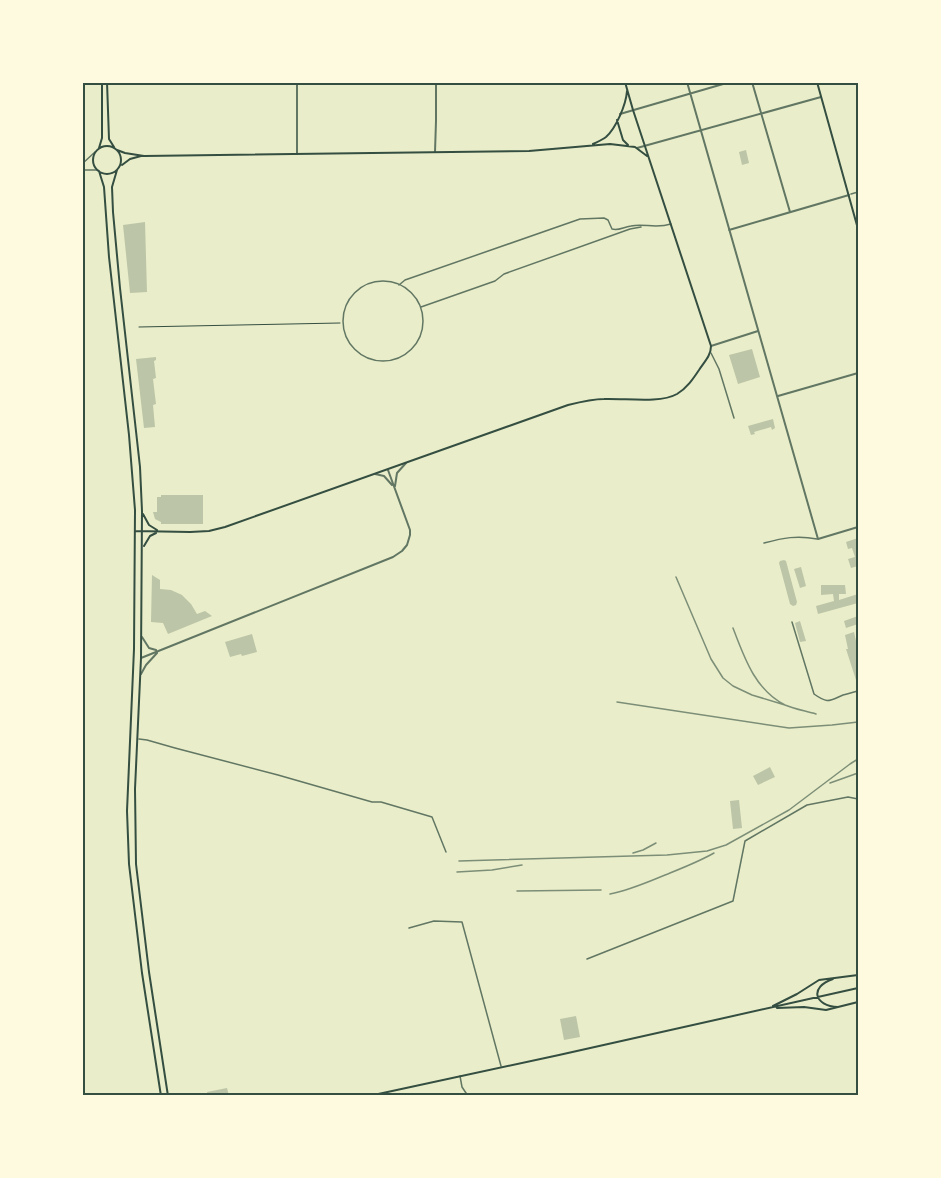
<svg xmlns="http://www.w3.org/2000/svg" width="941" height="1178" viewBox="0 0 941 1178" font-family="'PT Sans Narrow',sans-serif">
	<style>
		.building { fill: #bcc5a7 }
		.lines { fill: none; stroke-linecap: round; stroke-linejoin: round }
		.path { stroke: #344e41; stroke-width: 1 }
		.minor { stroke: #617663; stroke-width: 1.5 }
		.tertiary { stroke: #617663; stroke-width: 2 }
		.secondary { stroke: #344e41; stroke-width: 2 }
		.rail { stroke: #7c8e77; stroke-width: 1.5 }
		.neatline { fill: none; stroke: #344e41; stroke-width: 2 }
	</style>
	<rect width="100%" height="100%" fill="#e9edc9"/>
	<path class="building" d="M 746,150 L 749,163 L 742,165 L 739,152 Z
		M 145,222 L 147,292 L 130,293 L 123,225 Z
		M 752,349 L 760,377 L 738,384 L 729,355 Z
		M 156,357 L 156,360 L 154,361 L 156,378 L 153,379 L 156,404 L 153,405 L 155,427 L 144,428 L 136,359 Z
		M 773,419 L 775,428 L 772,430 L 771,427 L 754,432 L 755,434 L 751,435 L 748,426 Z
		M 161,495 L 203,495 L 203,524 L 161,524 L 161,522 L 155,519 L 153,512 L 157,512 L 157,497 L 161,497 Z
		M 858,538 L 858,566 L 851,568 L 848,559 L 855,557 L 852,548 L 848,549 L 846,542 Z
		M 784,560 L 786,561 L 797,602 L 796,605 L 793,606 L 790,604 L 779,563 L 780,561 Z
		M 801,567 L 806,586 L 800,588 L 794,569 Z
		M 152,575 L 160,580 L 160,589 L 171,590 L 182,595 L 191,604 L 197,614 L 205,611 L 212,616 L 168,634 L 163,623 L 151,622 Z
		M 821,585 L 845,585 L 846,594 L 839,594 L 839,600 L 858,594 L 858,603 L 818,614 L 816,606 L 834,601 L 833,594 L 821,595 Z
		M 858,616 L 858,624 L 846,628 L 844,621 Z
		M 800,621 L 806,641 L 800,642 L 795,623 Z
		M 854,632 L 858,650 L 858,679 L 856,680 L 846,649 L 848,649 L 845,635 Z
		M 252,634 L 257,652 L 242,656 L 241,654 L 230,657 L 225,642 Z
		M 770,767 L 775,777 L 758,785 L 753,776 Z
		M 739,800 L 742,828 L 733,829 L 730,801 Z
		M 576,1016 L 580,1037 L 564,1040 L 560,1019 Z
		M 227,1088 L 229,1096 L 208,1096 L 207,1092 Z"/>
	<g class="lines">
		<path class="path" d="M 139,327 L 340,323"/>
		<path class="minor" d="M 82,164 L 95,152
			M 82,170 L 98,170
			M 851,194 L 858,192
			M343 321a40 40 0 1 1 80 0a40 40 0 1 1-80 0Z
			M 399,285 L 405,280 L 580,219 L 604,218 L 608,220 L 612,229 C 619,231 623,227 631,226 C 644,223 655,229 671,224
			M 421,307 L 495,281 L 504,274 L 630,229 L 641,227
			M 711,353 L 719,369 L 734,418
			M 764,543 C 783,538 797,535 817,539
			M 792,622 L 814,694 C 828,704 829,701 843,695 C 848,694 853,692 858,691
			M 139,739 L 147,740 L 175,748 L 278,775 L 372,802 L 381,802 L 432,817 L 446,852
			M 409,928 L 434,921 L 462,922 L 501,1066
			M 587,959 L 733,901 L 745,841 L 807,805 L 848,797 L 858,799
			M 460,1076 L 462,1087 L 468,1096"/>
		<path class="tertiary" d="M 297,82 L 297,154
			M 687,82 L 818,539 L 858,527
			M 752,82 L 790,212
			M 620,114 L 730,82
			M 637,148 L 821,97
			M 435,152 L 436,121 L 436,82
			M 729,230 L 849,195
			M 711,346 L 758,331
			M 778,396 L 858,373
			M 375,474 L 384,476 L 392,485
			M 395,486 L 397,473 L 406,463
			M 142,637 L 149,648 L 156,650
			M 141,658 L 393,557 L 402,551 L 407,545 L 410,535 L 410,530 L 388,470
			M 141,674 L 146,665 L 157,653"/>
		<path class="secondary" d="M 107,82 L 109,139 L 114,147
			M 817,82 L 858,229
			M 617,120 L 623,140 L 628,145
			M 593,144 C 597,142 602,140 606,137 C 616,128 626,105 627,91
			M93 160a14 14 0 1 1 28 0a14 14 0 1 1-28 0Z
			M 99,148 L 102,138 L 102,82
			M 117,150 L 125,153 L 144,156 L 529,151 L 610,144 L 635,147 L 647,156
			M 122,165 L 130,159 L 141,156
			M 117,170 L 112,187 L 113,212 L 120,288 L 140,467 L 142,511 L 141,658 L 135,789 L 136,864 L 149,972 L 168,1096
			M 99,171 L 104,187 L 109,257 L 129,435 L 135,510 L 134,649 L 127,811 L 129,864 L 142,973 L 161,1096
			M 143,514 L 149,525 L 157,530
			M 135,531 L 190,532 L 209,531 L 225,527 L 568,405 C 580,402 592,399 604,399 C 625,398 659,404 677,394 C 687,388 693,379 699,370 C 704,362 711,356 711,346 L 633,110 L 625,82
			M 144,546 L 150,536 L 156,533
			M 833,979 C 809,987 814,1006 838,1007
			M 773,1006 L 797,994 L 819,980 L 858,975
			M 777,1008 L 804,1007 L 826,1010 L 858,1002
			M 369,1096 L 559,1055 L 858,988"/>
		<path class="rail" d="M 676,577 L 711,659 L 723,678 L 733,686 L 752,695 L 785,705
			M 733,628 C 744,657 755,690 785,705 C 794,709 806,711 816,714
			M 617,702 L 789,728 L 832,725 L 858,722
			M 830,783 L 858,773
			M 633,853 L 643,850 L 656,843
			M 459,861 L 667,855 L 707,851 L 726,845 L 789,810 L 850,764 L 858,759
			M 457,872 L 492,870 L 522,865
			M 517,891 L 601,890
			M 610,894 C 631,890 650,881 670,873 C 685,867 700,861 714,853"/>
	</g>
	<rect width="941" height="1178" fill="none" stroke="#fefae0" stroke-width="168"/>
	<rect x="84" y="84" width="773" height="1010" class="neatline"/>
</svg>
